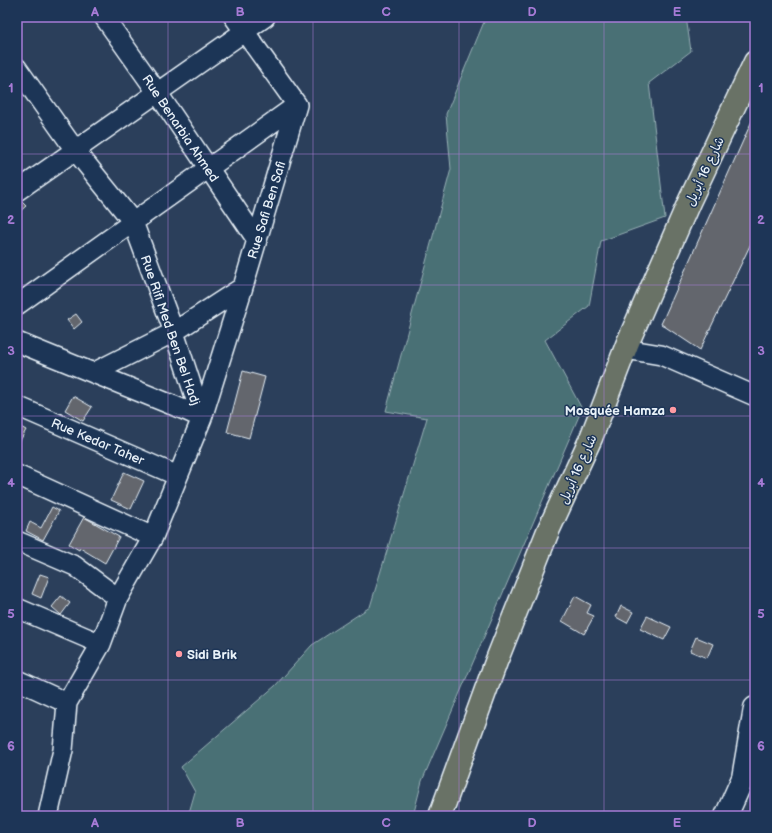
<svg xmlns="http://www.w3.org/2000/svg" width="772" height="833" viewBox="0 0 772 833" font-family="'Balsamiq Sans','Playpen Sans Arabic',sans-serif">
	<style>
		.green { fill: #487074; stroke: #98b0b6 }
		.building { fill: #63666d; stroke: #e8f1f8 }
		.lines { fill: none; stroke-linecap: round; stroke-linejoin: round }
		.minor-casing { stroke: #e8f1f8; stroke-width: 22 }
		.tertiary-casing { stroke: #e8f1f8; stroke-width: 25 }
		.primary-casing { stroke: #e8f1f8; stroke-width: 25 }
		.minor { stroke: #1d3557; stroke-width: 19 }
		.tertiary { stroke: #1d3557; stroke-width: 22 }
		.primary { stroke: #697266; stroke-width: 22 }
		.grid { fill: none; stroke: #a77bd6; stroke-width: 1; stroke-opacity: 0.55 }
		.poi-dot { fill: #ff9aa2; stroke: #1d3557; stroke-width: 1.5 }
		.labels { text-anchor: middle; stroke-width: 3; stroke-linejoin: round; paint-order: stroke }
		.street-label { font-size: 13px; fill: #e8f1f8; stroke: #1d3557 }
		.poi-label { font-size: 13px; font-weight: bold; fill: #e8f1f8; stroke: #1d3557; text-anchor: end }
		.neatline { fill: none; stroke: #a77bd6; stroke-width: 1.5 }
		.grid-label { font-size: 13px; text-anchor: middle; font-weight: bold; fill: #a77bd6 }
	</style>
	<rect width="100%" height="100%" fill="#2b3f5b"/>
	<filter id="ink" filterUnits="userSpaceOnUse"><feTurbulence type="fractalNoise" baseFrequency=".025" numOctaves="2"/><feDisplacementMap in="SourceGraphic" scale="8" xChannelSelector="R" yChannelSelector="G"/><feConvolveMatrix kernelMatrix="1 2 1 2 8 2 1 2 1" color-interpolation-filters="sRGB"/></filter>
	<g filter="url(#ink)">
		<path class="green" d="M 486,17 L 686,17 L 691,51 L 649,83 L 665,218 L 601,241 L 589,306 L 545,340 L 582,409 L 422,781 L 413,816 L 188,816 L 195,792 L 181,767 L 275,686 L 312,645 L 370,607 L 427,418 L 386,411 L 451,169 L 446,114 Z"/>
		<path class="building" d="M 755,114 L 755,235 L 700,350 L 661,324 Z
			M 17,197 L 26,206 L 17,214 Z
			M 76,314 L 82,322 L 74,329 L 67,320 Z
			M 243,371 L 265,377 L 249,438 L 227,432 Z
			M 73,396 L 92,407 L 83,421 L 65,410 Z
			M 17,425 L 26,430 L 17,446 Z
			M 124,472 L 144,481 L 131,509 L 111,500 Z
			M 52,507 L 59,511 L 43,540 L 26,531 L 30,522 L 41,528 Z
			M 84,517 L 119,537 L 105,563 L 80,548 L 79,550 L 69,544 Z
			M 40,574 L 49,577 L 41,598 L 32,594 Z
			M 61,596 L 70,603 L 61,615 L 52,607 Z
			M 575,596 L 591,605 L 587,613 L 594,616 L 584,634 L 562,621 Z
			M 621,606 L 633,612 L 627,623 L 616,617 Z
			M 647,616 L 671,627 L 664,640 L 640,629 Z
			M 696,637 L 713,644 L 707,658 L 690,651 Z"/>
		<g class="lines">
			<defs>
				<path id="minor" d="M 104,17 L 157,92 L 257,240
					M 17,68 L 75,150 L 133,222 L 174,332 L 202,418 L 153,537 L 118,598 L 101,644 L 67,703 L 63,750 L 48,816
					M 17,191 L 265,17
					M 17,305 L 297,105
					M 17,342 L 187,411 L 202,418 L 243,287 L 297,105 L 234,17
					M 625,349 L 661,355 L 755,396
					M 93,373 L 174,332 L 243,287
					M 17,406 L 178,476
					M 17,475 L 153,537
					M 17,541 L 75,566 L 118,598
					M 17,608 L 101,644
					M 17,680 L 67,703"/>
				<path id="tertiary" d="M 726,816 L 743,778 L 755,708"/>
				<path id="primary" d="M 440,816 L 496,662 L 548,531 L 591,438 L 628,342 L 689,202 L 755,62"/>
			</defs>
			<use href="#minor" class="minor-casing"/>
			<use href="#tertiary" class="tertiary-casing"/>
			<use href="#primary" class="primary-casing"/>
			<use href="#minor" class="minor"/>
			<use href="#tertiary" class="tertiary"/>
			<use href="#primary" class="primary"/>
		</g>
	</g>
	<path class="grid" d="M 168,17 L 168,816M 313,17 L 313,816M 459,17 L 459,816M 604,17 L 604,816M 17,154 L 755,154M 17,285 L 755,285M 17,416 L 755,416M 17,548 L 755,548M 17,680 L 755,680"/>
	<g class="poi-dot">
		<circle cx="673" cy="410" r="4"/>
		<circle cx="179" cy="654" r="4"/>
	</g>
	<g class="labels">
		<g class="street-label">
			<text transform="translate(181 128) rotate(56)" y="5">Rue Benarbia Ahmed</text>
			<text transform="translate(704 171) rotate(-65)" y="5">شارع 16 أبريل</text>
			<text transform="translate(266 210) rotate(-73)" y="5">Rue Safi Ben Safi</text>
			<text transform="translate(171 330) rotate(71)" y="5">Rue Rifi Med Ben Bel Hadj</text>
			<text transform="translate(98 441) rotate(23)" y="5">Rue Kedar Taher</text>
			<text transform="translate(577 469) rotate(-66)" y="5">شارع 16 أبريل</text>
		</g>
		<g class="poi-label">
			<text x="665" y="415">Mosquée Hamza</text>
			<text x="187" y="659" text-anchor="start">Sidi Brik</text>
		</g>
	</g>
	<rect width="772" height="833" fill="none" stroke="#1d3557" stroke-width="44"/>
	<rect x="22" y="22" width="728" height="789" class="neatline"/>
	<g class="grid-label">
		<text x="95" y="16">A</text>
		<text x="240" y="16">B</text>
		<text x="386" y="16">C</text>
		<text x="532" y="16">D</text>
		<text x="677" y="16">E</text>
		<text x="11" y="92">1</text>
		<text x="761" y="92">1</text>
		<text x="11" y="224">2</text>
		<text x="761" y="224">2</text>
		<text x="11" y="355">3</text>
		<text x="761" y="355">3</text>
		<text x="11" y="487">4</text>
		<text x="761" y="487">4</text>
		<text x="11" y="618">5</text>
		<text x="761" y="618">5</text>
		<text x="11" y="750">6</text>
		<text x="761" y="750">6</text>
		<text x="95" y="827">A</text>
		<text x="240" y="827">B</text>
		<text x="386" y="827">C</text>
		<text x="532" y="827">D</text>
		<text x="677" y="827">E</text>
	</g>
</svg>
